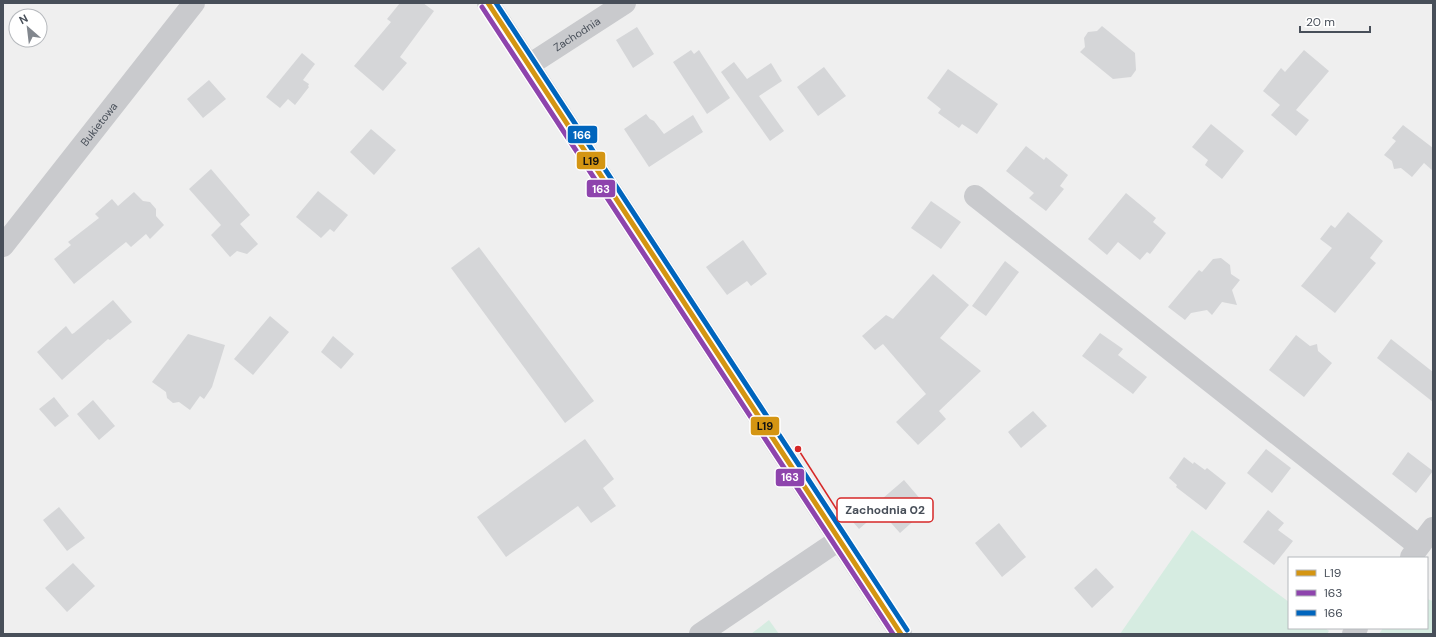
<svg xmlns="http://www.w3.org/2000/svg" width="1436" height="637" viewBox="0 0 1436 637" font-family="'DM Sans',sans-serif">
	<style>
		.green { fill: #d6ece1 }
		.building { fill: #d5d6d8 }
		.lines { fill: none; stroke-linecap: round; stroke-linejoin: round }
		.minor { stroke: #c9cacd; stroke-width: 22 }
		.bus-1-casing { stroke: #fff; stroke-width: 8 }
		.bus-2-casing { stroke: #fff; stroke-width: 8 }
		.bus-3-casing { stroke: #fff; stroke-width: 8 }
		.bus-1 { stroke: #d49512; stroke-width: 5 }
		.bus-2 { stroke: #8e44ad; stroke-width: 5 }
		.bus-3 { stroke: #0065bd; stroke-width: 5 }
		.labels { text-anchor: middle; stroke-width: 3; stroke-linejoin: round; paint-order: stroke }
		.street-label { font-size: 11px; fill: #484f59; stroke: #fff }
		.leader { fill: none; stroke: #d62828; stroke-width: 1.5 }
		.callout-dot { fill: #d62828; stroke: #fff; stroke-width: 1.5 }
		.callout { fill: #fff; stroke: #d62828; stroke-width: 1.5 }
		.callout-label { font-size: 12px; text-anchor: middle; font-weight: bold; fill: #484f59 }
		.line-badge { stroke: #fff; stroke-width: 1.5 }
		.badge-label { font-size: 11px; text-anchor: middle; font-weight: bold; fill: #fff }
		.pale-badge-label { font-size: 11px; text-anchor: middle; font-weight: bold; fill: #111 }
	</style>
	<rect width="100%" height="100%" fill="#efefef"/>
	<path class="green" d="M 1192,530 L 1289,602 L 1289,628 L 1325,628 L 1329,631 L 1327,634 L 1120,634 Z
		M 1427,599 L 1433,601 L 1433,634 L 1379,634 L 1383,628 L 1427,628 Z
		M 769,620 L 779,634 L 751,634 Z"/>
	<path class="building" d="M 400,3 L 423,3 L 434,11 L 400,57 L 407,63 L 383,91 L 354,66 L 391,22 L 387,19 Z
		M 1102,26 L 1135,53 L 1136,70 L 1131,77 L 1113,79 L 1080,52 L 1085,47 L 1084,38 L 1088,32 L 1097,31 Z
		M 637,27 L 654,54 L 633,68 L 616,40 Z
		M 691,50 L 694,54 L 699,50 L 730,98 L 707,114 L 673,62 Z
		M 1304,50 L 1329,71 L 1296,110 L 1309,120 L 1296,136 L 1271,115 L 1280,105 L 1263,91 L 1281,68 L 1285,72 Z
		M 302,53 L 315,64 L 303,80 L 309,84 L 308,86 L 309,87 L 295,105 L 288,99 L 280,108 L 266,97 Z
		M 734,62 L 747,79 L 771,63 L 782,81 L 759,96 L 784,131 L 770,141 L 721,72 Z
		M 824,67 L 846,96 L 818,116 L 797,87 Z
		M 948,69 L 998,104 L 977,134 L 962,124 L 959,128 L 938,113 L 941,109 L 927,98 Z
		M 209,80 L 226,99 L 203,118 L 187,99 Z
		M 646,114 L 650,119 L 654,121 L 664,134 L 693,115 L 703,132 L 649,167 L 624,129 Z
		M 1211,124 L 1244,151 L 1222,179 L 1205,165 L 1208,160 L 1192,147 Z
		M 1403,125 L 1433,148 L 1433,171 L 1424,163 L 1412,177 L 1401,168 L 1394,169 L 1392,161 L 1384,155 L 1396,141 L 1392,138 Z
		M 371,129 L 396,150 L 374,175 L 350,152 Z
		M 1026,146 L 1044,160 L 1046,157 L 1068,175 L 1060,186 L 1064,189 L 1046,211 L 1029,198 L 1034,193 L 1006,171 Z
		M 211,169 L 250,215 L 240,224 L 258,244 L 247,254 L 237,251 L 230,257 L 211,235 L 221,225 L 189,189 Z
		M 318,191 L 348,215 L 334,232 L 330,229 L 321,238 L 296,217 Z
		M 134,192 L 143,201 L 150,202 L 156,209 L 156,216 L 164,225 L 150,239 L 146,234 L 131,247 L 126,242 L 74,284 L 54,259 L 71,245 L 68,242 L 99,218 L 95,214 L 112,199 L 118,206 Z
		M 1126,193 L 1156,218 L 1153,222 L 1166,233 L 1150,254 L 1147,252 L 1140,260 L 1118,242 L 1107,255 L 1088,239 Z
		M 931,201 L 961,222 L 941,249 L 911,228 Z
		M 1348,212 L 1383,241 L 1370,258 L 1376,263 L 1335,313 L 1301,286 L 1332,248 L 1320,239 L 1331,225 L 1335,228 Z
		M 743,240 L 767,274 L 751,286 L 747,281 L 727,295 L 706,267 Z
		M 479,247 L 594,401 L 565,423 L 451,268 Z
		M 1221,258 L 1230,265 L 1231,274 L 1240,280 L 1232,290 L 1237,305 L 1222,302 L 1212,315 L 1207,310 L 1191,313 L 1185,320 L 1168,307 L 1199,270 L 1202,272 L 1213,259 Z
		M 1005,261 L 1019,272 L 986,316 L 972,306 Z
		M 933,274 L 969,305 L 940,338 L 981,371 L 939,411 L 946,419 L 918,445 L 896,422 L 926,394 L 883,344 L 875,350 L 862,336 L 886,315 L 893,319 Z
		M 113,300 L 132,322 L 110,340 L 108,339 L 62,380 L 37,352 L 66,326 L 72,334 L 74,333 Z
		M 270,316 L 289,332 L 253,375 L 234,359 Z
		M 1100,333 L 1123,349 L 1118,355 L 1147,377 L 1133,394 L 1082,356 Z
		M 188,334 L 225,345 L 212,387 L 204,399 L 200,396 L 190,410 L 179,402 L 173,403 L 167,398 L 166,392 L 152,382 Z
		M 1296,335 L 1310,346 L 1317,344 L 1318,351 L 1332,363 L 1304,397 L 1269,370 Z
		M 333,336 L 354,354 L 341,369 L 321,352 Z
		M 1391,339 L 1433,372 L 1433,402 L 1377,358 Z
		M 54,397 L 69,416 L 55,427 L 39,409 Z
		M 93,400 L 115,426 L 99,440 L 77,414 Z
		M 1033,411 L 1047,426 L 1021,448 L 1008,432 Z
		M 585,439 L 614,479 L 603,488 L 616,506 L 591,523 L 578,506 L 506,557 L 477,517 Z
		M 1266,449 L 1291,468 L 1272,493 L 1247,473 Z
		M 1408,452 L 1433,471 L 1416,493 L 1392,474 Z
		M 1184,457 L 1193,464 L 1194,462 L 1205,470 L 1207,468 L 1226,483 L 1206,510 L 1176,487 L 1177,485 L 1169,478 Z
		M 904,480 L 928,508 L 900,533 L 875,505 L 880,511 L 859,529 L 847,515 L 868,497 L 875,505 Z
		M 59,507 L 85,538 L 67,551 L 43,520 Z
		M 1268,510 L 1284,523 L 1278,530 L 1293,541 L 1274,565 L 1243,542 Z
		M 999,523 L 1026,557 L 1002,577 L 975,543 Z
		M 73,563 L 95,586 L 67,612 L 45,588 Z
		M 1096,568 L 1114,587 L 1092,608 L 1074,588 Z"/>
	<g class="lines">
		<g class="minor">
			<path d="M 488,3 L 901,634"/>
			<path id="s1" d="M 529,65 L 625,3"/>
			<path d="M 975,196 L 1419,546"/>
			<path id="s2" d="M 3,246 L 194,3"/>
			<path d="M 1411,557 L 1433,528"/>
			<path d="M 700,634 L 839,540"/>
			<path d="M 1353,634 L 1357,628"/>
		</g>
		<defs>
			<path id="bus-1" d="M 488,3 L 901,634"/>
			<path id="bus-2" d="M 482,7 L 893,634"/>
			<path id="bus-3" d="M 496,3 L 907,630"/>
		</defs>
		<use href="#bus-1" class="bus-1-casing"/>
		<use href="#bus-2" class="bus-2-casing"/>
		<use href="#bus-3" class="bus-3-casing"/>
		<use href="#bus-1" class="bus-1"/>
		<use href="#bus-2" class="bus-2"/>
		<use href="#bus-3" class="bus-3"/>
	</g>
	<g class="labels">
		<g class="street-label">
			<text dy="4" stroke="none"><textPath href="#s1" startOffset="57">Zachodnia</textPath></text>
			<text dy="4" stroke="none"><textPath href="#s2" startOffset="155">Bukietowa</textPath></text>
		</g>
	</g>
	<path class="leader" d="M798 449L837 510"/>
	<circle class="callout-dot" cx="798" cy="449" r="4"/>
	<rect class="callout" x="837" y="498" width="96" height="24" rx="4"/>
	<g class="callout-label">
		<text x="885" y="514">Zachodnia 02</text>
	</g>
	<g class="line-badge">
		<rect x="567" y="125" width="31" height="19" rx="4" fill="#0065bd"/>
		<rect x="576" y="151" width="30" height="19" rx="4" fill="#d49512"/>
		<rect x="586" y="179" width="30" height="19" rx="4" fill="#8e44ad"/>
		<rect x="750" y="416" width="30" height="20" rx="4" fill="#d49512"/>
		<rect x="775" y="468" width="30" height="19" rx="4" fill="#8e44ad"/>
	</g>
	<g class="badge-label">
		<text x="582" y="139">166</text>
		<text x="601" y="193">163</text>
		<text x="790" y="481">163</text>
	</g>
	<g class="pale-badge-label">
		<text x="591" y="165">L19</text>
		<text x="765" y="430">L19</text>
	</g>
	<rect width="1436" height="637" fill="none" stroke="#484f59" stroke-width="8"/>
	<rect x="1288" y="557" width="140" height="72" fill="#ffffff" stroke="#b6b9bd"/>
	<rect x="1296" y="570" width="20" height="6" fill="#d49512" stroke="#b6b9bd"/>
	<text x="1324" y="577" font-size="12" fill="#484f59">L19</text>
	<rect x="1296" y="590" width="20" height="6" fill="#8e44ad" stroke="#b6b9bd"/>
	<text x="1324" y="597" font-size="12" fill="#484f59">163</text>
	<rect x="1296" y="610" width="20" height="6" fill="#0065bd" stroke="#b6b9bd"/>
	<text x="1324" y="617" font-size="12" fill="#484f59">166</text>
	<g transform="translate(28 28) rotate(332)"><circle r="19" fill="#ffffff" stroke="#b6b9bd"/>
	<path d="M0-3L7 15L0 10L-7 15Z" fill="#82878e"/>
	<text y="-6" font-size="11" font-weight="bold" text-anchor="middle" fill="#484f59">N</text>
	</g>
	<path d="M1300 26v6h70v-6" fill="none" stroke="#484f59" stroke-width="2"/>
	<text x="1306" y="26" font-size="12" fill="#484f59" stroke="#ffffff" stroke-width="3" paint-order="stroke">20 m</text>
</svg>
